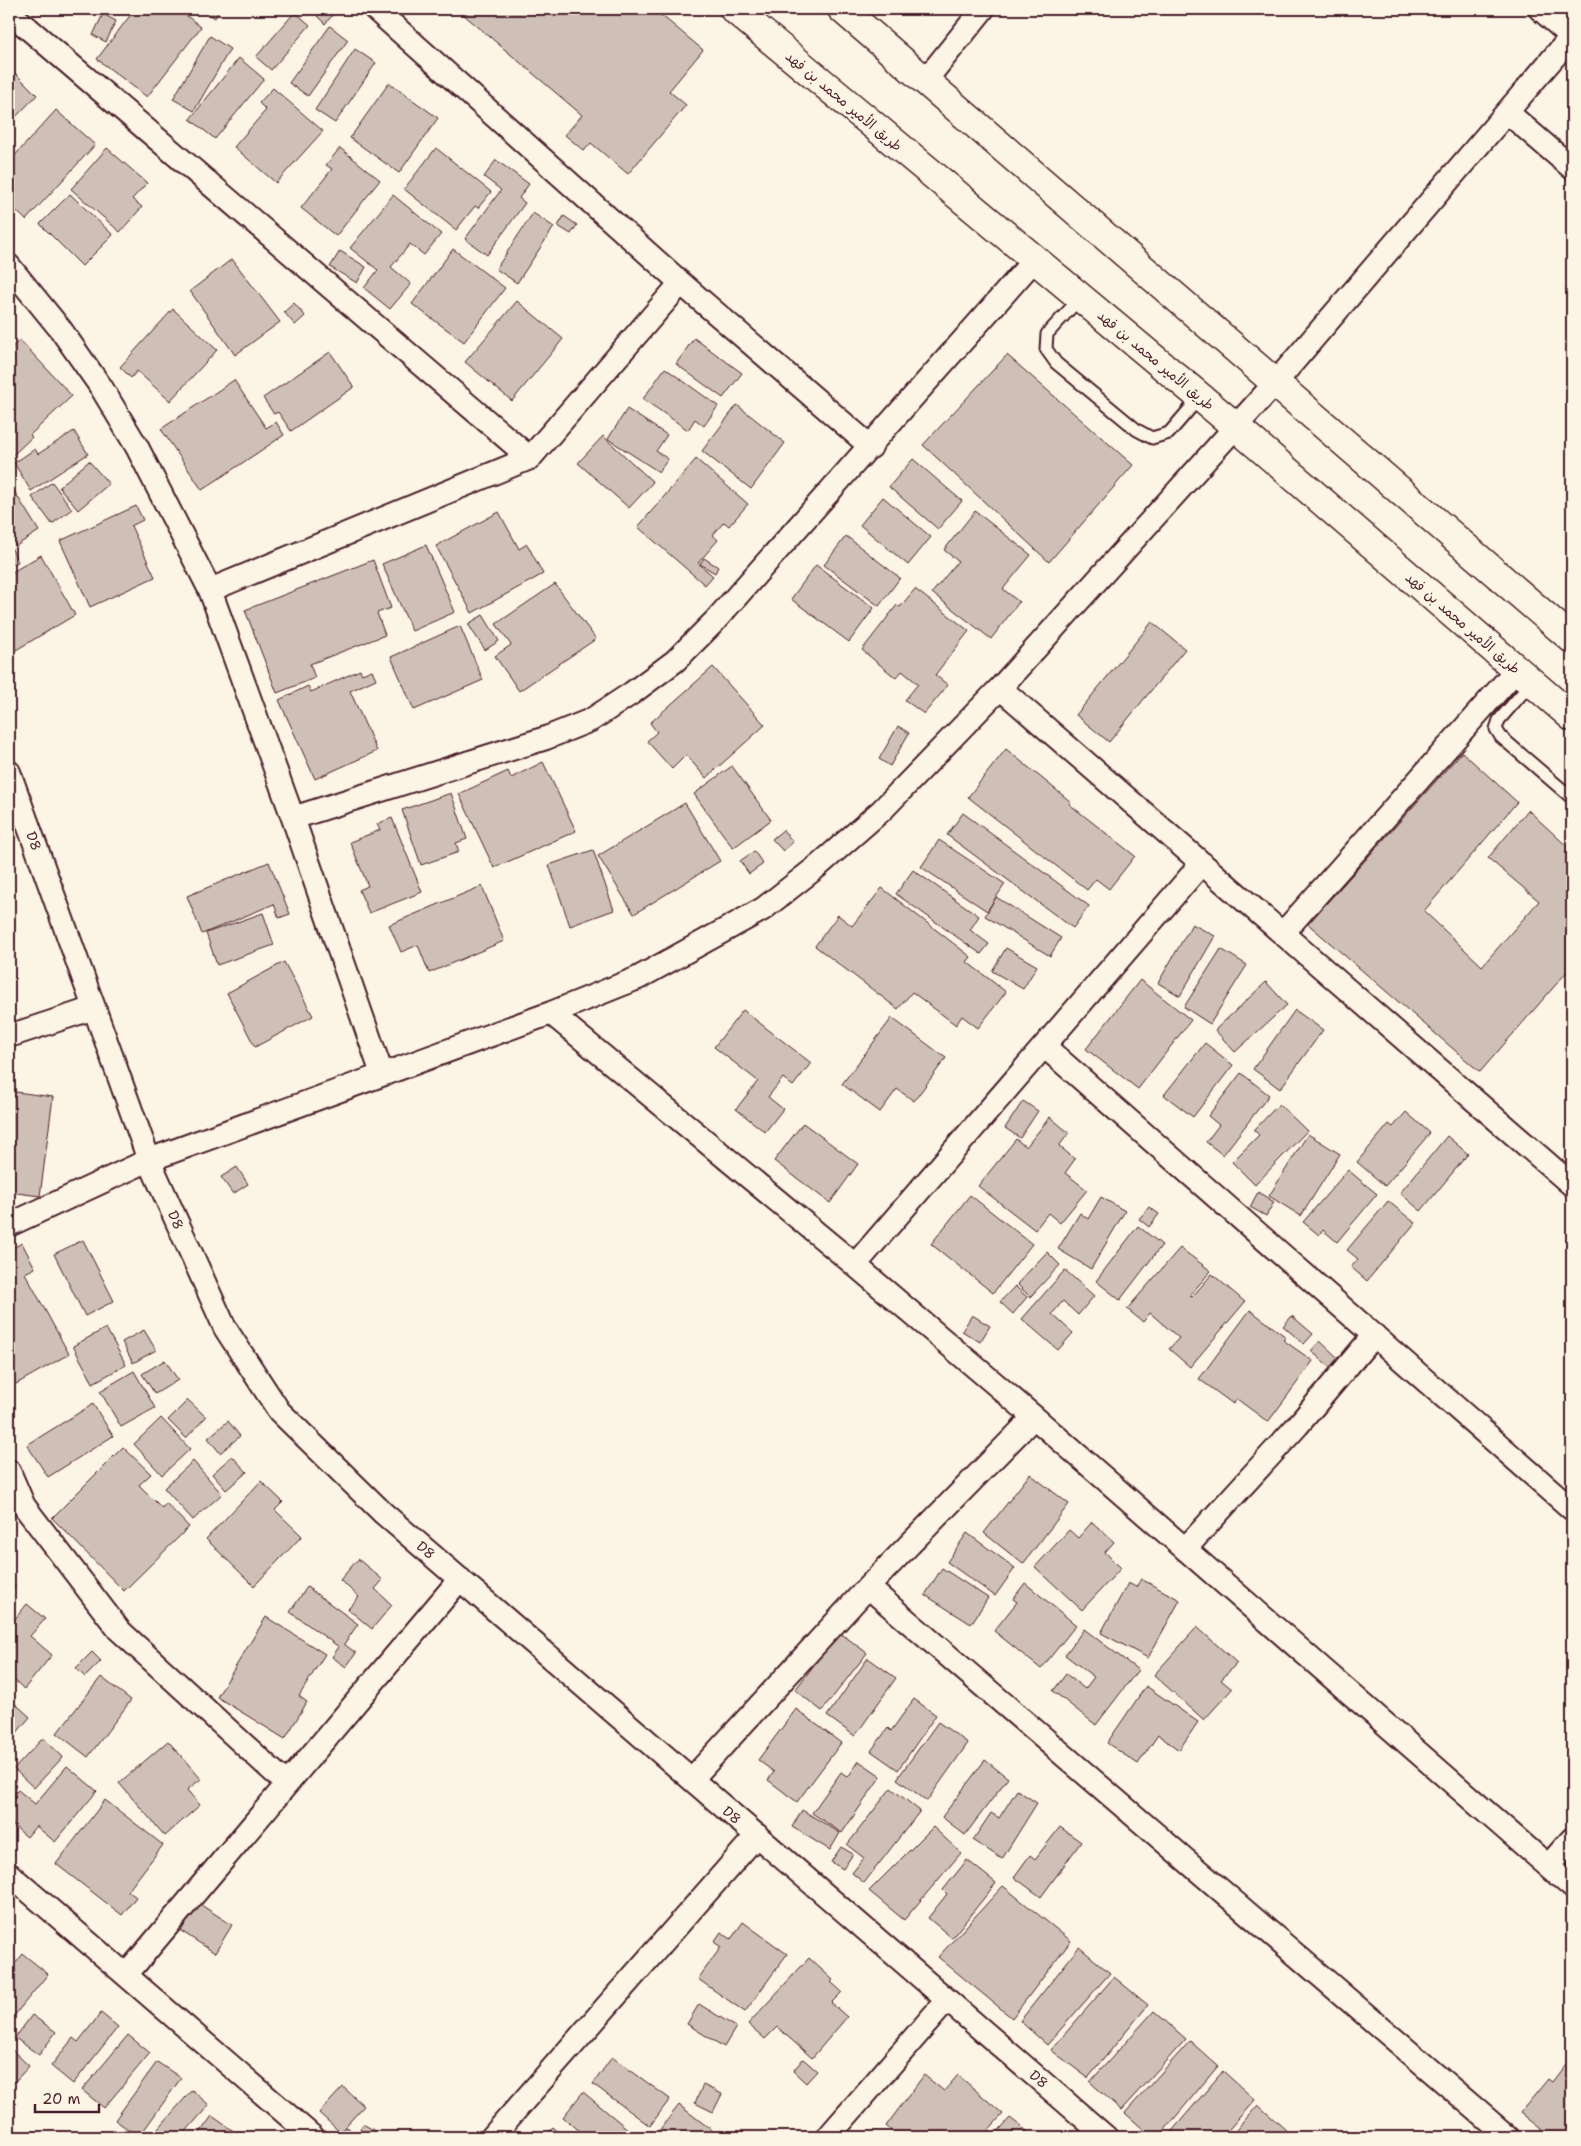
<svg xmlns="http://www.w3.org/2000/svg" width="1581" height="2146" viewBox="0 0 1581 2146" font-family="'Shantell Sans','Playpen Sans Arabic',sans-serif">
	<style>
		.building { fill: #cfc0b7; stroke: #4a1f2b }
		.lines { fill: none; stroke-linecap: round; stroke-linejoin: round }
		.service-casing { stroke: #4a1f2b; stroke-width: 15 }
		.minor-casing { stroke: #4a1f2b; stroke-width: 26 }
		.tertiary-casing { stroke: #4a1f2b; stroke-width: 31 }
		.service { stroke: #fcf5e5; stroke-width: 11 }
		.minor { stroke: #fcf5e5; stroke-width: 22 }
		.tertiary { stroke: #fcf5e5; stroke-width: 28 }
		.labels { text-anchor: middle; stroke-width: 5; stroke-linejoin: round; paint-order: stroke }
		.street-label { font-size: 14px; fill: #4a1f2b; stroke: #fcf5e5 }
	</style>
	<rect width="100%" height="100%" fill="#fcf5e5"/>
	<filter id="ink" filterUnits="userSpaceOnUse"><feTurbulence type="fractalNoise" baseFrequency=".02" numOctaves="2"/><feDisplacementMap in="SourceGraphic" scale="10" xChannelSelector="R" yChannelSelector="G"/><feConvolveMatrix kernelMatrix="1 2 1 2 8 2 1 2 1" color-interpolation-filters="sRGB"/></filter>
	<g filter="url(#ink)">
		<path class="building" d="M 135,9 L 178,9 L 201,27 L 147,97 L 97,59 Z
			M 200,9 L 220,9 L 215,18 Z
			M 324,9 L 331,9 L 335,12 L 325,24 L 317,16 Z
			M 457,9 L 654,9 L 703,50 L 669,91 L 686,105 L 628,174 L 591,143 L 584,151 L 565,135 L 582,115 Z
			M 295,12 L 310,25 L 271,70 L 256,57 Z
			M 103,14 L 116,21 L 106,42 L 93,35 Z
			M 330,26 L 348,40 L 308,96 L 289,83 Z
			M 210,36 L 230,49 L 194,111 L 173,99 Z
			M 355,49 L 376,63 L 335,123 L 315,110 Z
			M 239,58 L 264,79 L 215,139 L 190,119 Z
			M 9,67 L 37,95 L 9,124 Z
			M 389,83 L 438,118 L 399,173 L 350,138 Z
			M 273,88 L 323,131 L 276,183 L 234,147 L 266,110 L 259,103 Z
			M 56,110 L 95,145 L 26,220 L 9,204 L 9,162 Z
			M 107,148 L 147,183 L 132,199 L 142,207 L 120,232 L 71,189 Z
			M 340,148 L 380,180 L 336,236 L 301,208 L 332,169 L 326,165 Z
			M 436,148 L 491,192 L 478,208 L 475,206 L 456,230 L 404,189 Z
			M 496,160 L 529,184 L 519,198 L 525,203 L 487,255 L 465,239 L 501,190 L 484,177 Z
			M 70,194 L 113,235 L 82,266 L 40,224 Z
			M 393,195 L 441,234 L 424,255 L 410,244 L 391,267 L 411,284 L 390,309 L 364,288 L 378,270 L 350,248 Z
			M 533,213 L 554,227 L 517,283 L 496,269 Z
			M 564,216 L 577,225 L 571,234 L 558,226 Z
			M 453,249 L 505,288 L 464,342 L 412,304 Z
			M 340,251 L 366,267 L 357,283 L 330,267 Z
			M 232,259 L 280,322 L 235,355 L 190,291 Z
			M 517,301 L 563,339 L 512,401 L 465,362 Z
			M 294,303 L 305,316 L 295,325 L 284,312 Z
			M 173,309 L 217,350 L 170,401 L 137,371 L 131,378 L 120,367 Z
			M 694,338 L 742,373 L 723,398 L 676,364 Z
			M 20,340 L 72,396 L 30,435 L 32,437 L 12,456 L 9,452 L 9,350 Z
			M 330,352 L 354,387 L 291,431 L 278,412 L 274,414 L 263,398 Z
			M 1007,355 L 1133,465 L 1049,562 L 923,445 Z
			M 665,368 L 718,406 L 704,426 L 695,419 L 688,430 L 643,399 Z
			M 234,380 L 266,428 L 276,422 L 284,435 L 202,490 L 161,429 Z
			M 737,405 L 785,443 L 751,489 L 702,451 Z
			M 627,409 L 667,435 L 656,451 L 668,459 L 659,472 L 608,439 Z
			M 74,431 L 88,454 L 31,491 L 14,463 L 35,449 L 38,454 Z
			M 603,436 L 653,482 L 629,508 L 578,463 Z
			M 696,459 L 748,504 L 729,526 L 724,522 L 713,535 L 718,540 L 698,563 L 713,576 L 705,585 L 638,527 Z
			M 913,459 L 962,501 L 938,529 L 889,487 Z
			M 89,461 L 109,484 L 78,510 L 59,487 Z
			M 52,482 L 72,509 L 52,524 L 32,497 Z
			M 9,483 L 39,531 L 16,546 L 9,535 Z
			M 883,497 L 931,537 L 908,565 L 860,525 Z
			M 136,506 L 143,520 L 131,526 L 155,577 L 90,607 L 60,541 Z
			M 975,511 L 1031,555 L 1003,589 L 1019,602 L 991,639 L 932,593 L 958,561 L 944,550 Z
			M 499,512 L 519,549 L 527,544 L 543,574 L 472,613 L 436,546 Z
			M 846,536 L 900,578 L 879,606 L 824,565 Z
			M 426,545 L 455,612 L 412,631 L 382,564 Z
			M 11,547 L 18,562 L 9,566 L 9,548 Z
			M 41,555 L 75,615 L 16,650 L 9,638 L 9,574 Z
			M 704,558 L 718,567 L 715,573 L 700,564 Z
			M 373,560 L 391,608 L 377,613 L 385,635 L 310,664 L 315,678 L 277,693 L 245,610 Z
			M 816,565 L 874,608 L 849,642 L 791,599 Z
			M 555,584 L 596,639 L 519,691 L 495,656 L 511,645 L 496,624 Z
			M 915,589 L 969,631 L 935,675 L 948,685 L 924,714 L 905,700 L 918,684 L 902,671 L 896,678 L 862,650 L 897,605 L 900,607 Z
			M 483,615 L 499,641 L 485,650 L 468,624 Z
			M 1152,622 L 1185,649 L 1109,742 L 1076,715 Z
			M 460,626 L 483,680 L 414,710 L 391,657 Z
			M 713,667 L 765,725 L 706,778 L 686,755 L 672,769 L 647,741 L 657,732 L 650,723 Z
			M 360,670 L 362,674 L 372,670 L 376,679 L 350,691 L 377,751 L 315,779 L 279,700 L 308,686 L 311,692 Z
			M 898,726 L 909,733 L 890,766 L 879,759 Z
			M 1006,749 L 1071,802 L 1069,804 L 1135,856 L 1109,889 L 1096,879 L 1087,890 L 968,797 Z
			M 1462,752 L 1517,802 L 1424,911 L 1482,966 L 1539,901 L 1488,858 L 1528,810 L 1572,851 L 1572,966 L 1480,1072 L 1308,924 Z
			M 543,762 L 576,831 L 494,868 L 459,794 L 508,771 L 511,778 Z
			M 732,766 L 771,820 L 733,848 L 694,794 Z
			M 451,793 L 467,839 L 456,843 L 459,852 L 421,865 L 402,810 Z
			M 685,803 L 720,861 L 634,914 L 598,856 Z
			M 963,813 L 1089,906 L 1073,928 L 947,835 Z
			M 392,818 L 422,892 L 369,913 L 359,890 L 368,886 L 350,842 L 380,830 L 377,824 Z
			M 783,830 L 793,842 L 783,851 L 772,839 Z
			M 939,840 L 1005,884 L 987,911 L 921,867 Z
			M 593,850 L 614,910 L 570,926 L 549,865 Z
			M 754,851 L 763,864 L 749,874 L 740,861 Z
			M 269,862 L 290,914 L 279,918 L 274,904 L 202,934 L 187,896 Z
			M 913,870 L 979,916 L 970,930 L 989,944 L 981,954 L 896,894 Z
			M 482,886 L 504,941 L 429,973 L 418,945 L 401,952 L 389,925 Z
			M 882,888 L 971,957 L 967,962 L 1006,992 L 978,1028 L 962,1016 L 956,1025 L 912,992 L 898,1009 L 815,946 L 838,915 L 852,926 Z
			M 996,897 L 1061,938 L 1050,956 L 985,916 Z
			M 263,913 L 274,945 L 217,965 L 206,933 Z
			M 1192,924 L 1215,936 L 1180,996 L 1158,983 Z
			M 1006,948 L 1037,966 L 1023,989 L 992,971 Z
			M 1221,949 L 1247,965 L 1210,1024 L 1184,1007 Z
			M 284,962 L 313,1016 L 255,1047 L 227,993 Z
			M 1140,980 L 1191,1020 L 1138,1089 L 1086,1049 Z
			M 1266,982 L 1287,1005 L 1235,1052 L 1215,1030 Z
			M 743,1010 L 811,1063 L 793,1086 L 783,1078 L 768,1097 L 783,1109 L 765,1132 L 736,1109 L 758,1081 L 714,1047 Z
			M 1295,1010 L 1323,1030 L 1280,1089 L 1253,1069 Z
			M 892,1018 L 946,1058 L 914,1101 L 897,1089 L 880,1112 L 842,1084 Z
			M 1205,1043 L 1233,1065 L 1193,1117 L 1164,1095 Z
			M 1241,1073 L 1269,1095 L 1223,1155 L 1206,1142 L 1219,1125 L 1208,1116 Z
			M 9,1091 L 53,1097 L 40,1196 L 9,1192 Z
			M 1023,1101 L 1038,1111 L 1020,1138 L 1005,1128 Z
			M 1279,1104 L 1307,1131 L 1255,1185 L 1232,1162 L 1259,1135 L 1254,1130 Z
			M 1406,1112 L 1430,1133 L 1385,1186 L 1357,1162 L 1389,1124 L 1393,1127 Z
			M 1050,1117 L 1069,1133 L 1059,1146 L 1075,1159 L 1065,1173 L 1087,1190 L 1060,1223 L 1048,1213 L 1035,1230 L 978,1186 L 1016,1139 L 1026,1147 Z
			M 803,1123 L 858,1164 L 830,1203 L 774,1161 Z
			M 1308,1134 L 1340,1154 L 1301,1216 L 1269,1196 Z
			M 1447,1136 L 1468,1154 L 1421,1211 L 1400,1193 Z
			M 237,1167 L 248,1184 L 233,1194 L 221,1177 Z
			M 1348,1170 L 1377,1194 L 1337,1242 L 1323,1230 L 1319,1235 L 1303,1222 Z
			M 1258,1192 L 1274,1202 L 1266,1216 L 1250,1207 Z
			M 970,1195 L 1032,1244 L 993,1293 L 931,1244 Z
			M 1101,1197 L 1125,1211 L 1091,1269 L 1058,1249 L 1080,1213 L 1088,1219 Z
			M 1388,1201 L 1415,1223 L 1367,1281 L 1351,1267 L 1358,1259 L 1347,1250 Z
			M 1149,1207 L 1159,1214 L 1149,1227 L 1139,1219 Z
			M 1138,1226 L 1162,1245 L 1120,1300 L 1096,1281 Z
			M 83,1240 L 114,1301 L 85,1316 L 54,1254 Z
			M 22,1243 L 35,1268 L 25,1273 L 69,1354 L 9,1388 L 9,1250 Z
			M 1180,1248 L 1211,1271 L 1190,1295 L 1192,1297 L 1212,1274 L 1245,1302 L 1190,1367 L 1169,1349 L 1179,1338 L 1150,1313 L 1143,1322 L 1127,1309 Z
			M 1047,1252 L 1060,1265 L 1030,1297 L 1017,1284 Z
			M 1065,1270 L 1094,1296 L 1078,1315 L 1063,1301 L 1052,1314 L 1073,1333 L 1058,1350 L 1022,1319 Z
			M 1015,1286 L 1027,1297 L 1013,1314 L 1000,1302 Z
			M 1250,1310 L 1286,1337 L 1283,1340 L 1313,1361 L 1268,1422 L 1237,1399 L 1233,1404 L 1199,1379 Z
			M 972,1315 L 990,1326 L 980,1342 L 962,1331 Z
			M 1292,1316 L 1313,1334 L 1304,1344 L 1283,1326 Z
			M 106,1328 L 126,1365 L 93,1383 L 73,1346 Z
			M 144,1330 L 156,1350 L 133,1363 L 122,1342 Z
			M 1320,1341 L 1338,1358 L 1330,1367 L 1311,1351 Z
			M 165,1360 L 178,1380 L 155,1394 L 142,1374 Z
			M 134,1371 L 155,1408 L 121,1427 L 100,1391 Z
			M 188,1400 L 206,1417 L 186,1438 L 168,1420 Z
			M 93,1404 L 113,1436 L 48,1477 L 27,1445 Z
			M 161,1418 L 190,1449 L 162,1475 L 134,1444 Z
			M 228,1421 L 240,1436 L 220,1453 L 208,1438 Z
			M 123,1447 L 151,1474 L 139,1485 L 162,1508 L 166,1503 L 189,1527 L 124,1591 L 52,1518 Z
			M 232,1456 L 247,1472 L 226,1490 L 212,1474 Z
			M 193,1461 L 222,1494 L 193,1520 L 164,1488 Z
			M 1030,1474 L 1069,1504 L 1023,1564 L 984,1533 Z
			M 261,1481 L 283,1502 L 275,1510 L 302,1536 L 254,1586 L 206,1539 Z
			M 1092,1522 L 1114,1542 L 1105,1552 L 1121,1568 L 1082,1610 L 1035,1567 L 1069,1530 L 1078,1538 Z
			M 967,1533 L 1015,1568 L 995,1596 L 947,1562 Z
			M 358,1559 L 383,1580 L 375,1589 L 392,1605 L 372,1629 L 348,1609 L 359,1597 L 340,1580 Z
			M 942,1568 L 988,1598 L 971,1624 L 925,1595 Z
			M 1141,1579 L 1180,1600 L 1148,1658 L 1101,1633 L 1128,1583 L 1136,1587 Z
			M 9,1581 L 16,1586 L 9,1596 Z
			M 1025,1583 L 1076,1625 L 1041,1669 L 994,1631 L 1017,1602 L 1013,1599 Z
			M 307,1587 L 358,1624 L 344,1644 L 356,1653 L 346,1667 L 332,1657 L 339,1647 L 290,1612 Z
			M 27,1604 L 45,1619 L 30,1636 L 52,1655 L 24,1689 L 9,1675 L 9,1626 Z
			M 266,1617 L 325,1654 L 299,1696 L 307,1702 L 285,1739 L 217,1697 Z
			M 1197,1627 L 1237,1663 L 1221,1680 L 1232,1689 L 1204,1720 L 1154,1675 Z
			M 1084,1629 L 1138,1670 L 1096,1725 L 1053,1691 L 1066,1674 L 1085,1689 L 1094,1677 L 1065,1655 Z
			M 839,1632 L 867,1653 L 822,1711 L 795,1690 Z
			M 92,1652 L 101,1661 L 85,1677 L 76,1668 Z
			M 868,1658 L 896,1678 L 855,1736 L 827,1716 Z
			M 101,1677 L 131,1700 L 88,1757 L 57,1733 Z
			M 1146,1686 L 1198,1722 L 1179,1750 L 1158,1735 L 1138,1764 L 1107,1743 Z
			M 9,1698 L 30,1717 L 9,1742 Z
			M 914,1699 L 936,1715 L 898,1770 L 871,1751 L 888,1728 L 891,1731 Z
			M 796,1709 L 841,1743 L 797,1802 L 768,1780 L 774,1772 L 758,1760 Z
			M 938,1722 L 968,1743 L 927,1801 L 897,1779 Z
			M 43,1738 L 63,1757 L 34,1788 L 14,1769 Z
			M 168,1741 L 201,1779 L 187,1790 L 200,1805 L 165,1836 L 119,1783 Z
			M 985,1760 L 1008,1778 L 965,1835 L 942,1817 Z
			M 859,1761 L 881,1776 L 842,1833 L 812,1813 L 841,1772 L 848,1777 Z
			M 67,1766 L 97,1791 L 55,1842 L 36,1826 L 27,1837 L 9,1822 L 9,1800 L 18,1790 L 35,1804 Z
			M 891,1788 L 920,1811 L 864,1883 L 852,1873 L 864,1858 L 847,1845 Z
			M 1017,1790 L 1037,1803 L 1002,1859 L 973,1840 L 991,1813 L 999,1818 Z
			M 105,1800 L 163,1845 L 128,1891 L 136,1897 L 122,1915 L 56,1864 Z
			M 802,1810 L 840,1833 L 830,1850 L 792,1827 Z
			M 933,1827 L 961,1853 L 904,1920 L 869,1891 Z
			M 1060,1827 L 1081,1842 L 1041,1897 L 1014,1877 L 1030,1855 L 1035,1859 Z
			M 841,1847 L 853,1854 L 843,1869 L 831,1862 Z
			M 967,1860 L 996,1883 L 952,1938 L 928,1918 L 947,1894 L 943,1890 Z
			M 1003,1886 L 1071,1941 L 1012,2018 L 938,1957 Z
			M 198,1903 L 232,1925 L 215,1953 L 181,1931 Z
			M 743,1922 L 787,1954 L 745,2012 L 698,1979 L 721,1947 L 714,1942 L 721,1932 L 731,1939 Z
			M 1079,1947 L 1110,1973 L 1047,2045 L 1020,2021 Z
			M 23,1954 L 48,1974 L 9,2022 L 9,1971 Z
			M 809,1958 L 833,1980 L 831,1982 L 842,1992 L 831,2003 L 847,2017 L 812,2058 L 777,2027 L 765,2039 L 748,2024 Z
			M 1114,1977 L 1148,2005 L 1088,2078 L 1051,2050 Z
			M 699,2004 L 736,2027 L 724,2047 L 687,2024 Z
			M 1154,2011 L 1186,2039 L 1121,2110 L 1090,2082 Z
			M 101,2013 L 118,2027 L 73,2084 L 51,2066 L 73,2038 L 78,2042 Z
			M 32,2015 L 56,2032 L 39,2055 L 15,2038 Z
			M 128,2035 L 150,2053 L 104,2108 L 82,2090 Z
			M 1190,2041 L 1218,2066 L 1159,2137 L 1152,2137 L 1125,2113 Z
			M 9,2047 L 29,2066 L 9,2088 Z
			M 1572,2056 L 1572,2137 L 1550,2137 L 1520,2113 L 1548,2079 L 1552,2082 Z
			M 612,2057 L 670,2099 L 650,2126 L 593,2084 Z
			M 803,2059 L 817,2071 L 806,2083 L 793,2071 Z
			M 157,2062 L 181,2078 L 139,2137 L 115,2120 Z
			M 1223,2071 L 1255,2100 L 1222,2137 L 1167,2137 Z
			M 924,2075 L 944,2091 L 958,2075 L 1003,2114 L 982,2137 L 898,2137 L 886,2126 Z
			M 703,2085 L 722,2094 L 713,2112 L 695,2103 Z
			M 343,2087 L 364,2106 L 340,2132 L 319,2113 Z
			M 192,2090 L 209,2105 L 181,2137 L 151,2137 Z
			M 583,2092 L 635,2135 L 633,2137 L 587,2137 L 563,2117 Z
			M 679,2105 L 721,2137 L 654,2137 Z
			M 1258,2105 L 1288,2132 L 1284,2137 L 1230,2137 Z
			M 212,2116 L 242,2137 L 197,2137 Z
			M 1010,2118 L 1035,2137 L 993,2137 Z
			M 363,2124 L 385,2137 L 340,2137 L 346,2127 L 357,2134 Z
			M 553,2127 L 564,2137 L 544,2137 Z"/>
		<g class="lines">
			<defs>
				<path id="service" d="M 1081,297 L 1047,334 L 1046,349 L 1056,363 L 1137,430 L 1152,438 L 1169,433 L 1200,397
					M 1532,682 L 1499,720 L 1496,729 L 1501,737 L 1572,798"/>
				<path id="minor" d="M 375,9 L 681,283 L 871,447
					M 1540,9 L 1572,37
					M 9,12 L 530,458
					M 925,81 L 983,9
					M 1507,112 L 1572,168
					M 9,266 L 61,330 L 101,387 L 137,447 L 210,590 L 293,818 L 382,1074
					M 210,590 L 530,458 L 681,283
					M 1000,688 L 1572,1185
					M 9,772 L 149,1160 L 225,1328 L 279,1411 L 383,1513 L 1106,2137
					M 293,818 L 546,738 L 591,720 L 632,693 L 675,661 L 714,622 L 1034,260
					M 1283,933 L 1517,669
					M 551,1013 L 855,1265 L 1034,1417 L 1572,1887
					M 9,1036 L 94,1008
					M 1044,1046 L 1572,1509
					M 9,1225 L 149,1160 L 551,1013 L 638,978 L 763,909 L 818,866 L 882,810 L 1000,688 L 1276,382 L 1572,36
					M 855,1265 L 1202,863
					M 1034,1417 L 868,1587 L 1508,2137
					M 9,1471 L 24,1506 L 119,1630 L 287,1784
					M 1185,1549 L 1298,1425 L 1374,1335
					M 692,1779 L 868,1587
					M 1548,1866 L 1572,1839
					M 9,1874 L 313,2137
					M 126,1975 L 460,1579
					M 492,2137 L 757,1835
					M 828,2137 L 947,2000"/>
				<path id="tertiary" d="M 734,9 L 1235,426 L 1572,717
					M 842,9 L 1572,639"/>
			</defs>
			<use href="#service" class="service-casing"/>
			<use href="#minor" class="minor-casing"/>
			<use href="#tertiary" class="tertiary-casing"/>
			<use href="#service" class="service"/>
			<use href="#minor" class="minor"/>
			<use href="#tertiary" class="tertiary"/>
		</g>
	</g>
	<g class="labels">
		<g class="street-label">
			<text transform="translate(844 101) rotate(40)" y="5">طريق الأمير محمد بن فهد</text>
			<text transform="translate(1156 360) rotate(40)" y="5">طريق الأمير محمد بن فهد</text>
			<text transform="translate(1463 623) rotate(41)" y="5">طريق الأمير محمد بن فهد</text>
			<text transform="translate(34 841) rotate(70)" y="5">D8</text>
			<text transform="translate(176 1220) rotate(66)" y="5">D8</text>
			<text transform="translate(426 1550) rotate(41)" y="5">D8</text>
			<text transform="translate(732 1815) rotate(41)" y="5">D8</text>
			<text transform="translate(1039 2079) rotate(41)" y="5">D8</text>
		</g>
	</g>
	<rect width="1581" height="2146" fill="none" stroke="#fcf5e5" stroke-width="30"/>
	<rect x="15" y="15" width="1551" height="2116" fill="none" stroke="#4a1f2b" stroke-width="2" filter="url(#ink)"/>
	<path d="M35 2104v8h64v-8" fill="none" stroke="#4a1f2b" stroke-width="2.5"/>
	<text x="42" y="2104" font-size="15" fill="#4a1f2b" stroke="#fcf5e5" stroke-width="4" paint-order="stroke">20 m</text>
</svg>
